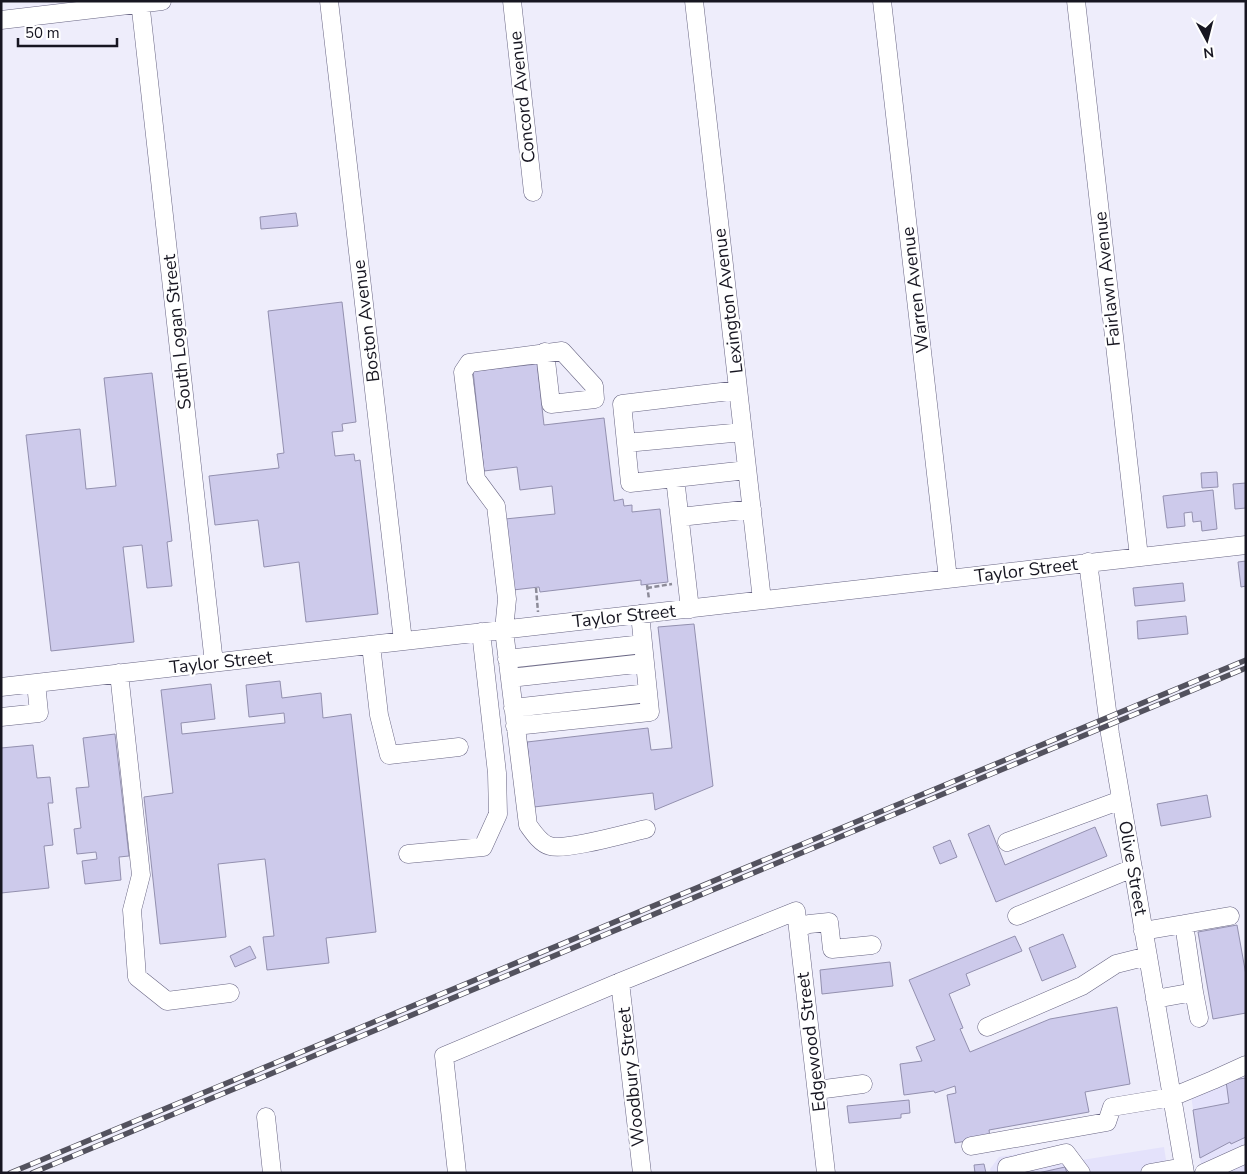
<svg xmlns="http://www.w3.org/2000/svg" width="1247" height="1174" viewBox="0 0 1247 1174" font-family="'Nunito Sans',sans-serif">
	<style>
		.built { fill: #e4e2fb }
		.building { fill: #cdcaeb; stroke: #9390af }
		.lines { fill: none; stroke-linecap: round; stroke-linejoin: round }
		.minor-casing { stroke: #686583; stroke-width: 19 }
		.path { stroke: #8c8b98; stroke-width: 2.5; stroke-dasharray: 5 2.5; stroke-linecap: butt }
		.minor { stroke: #fff; stroke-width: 18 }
		.rail-casing { stroke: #53525e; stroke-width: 5.5 }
		.rail { stroke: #fff; stroke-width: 4; stroke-dasharray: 11; stroke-linecap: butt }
		.labels { text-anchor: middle; stroke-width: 4.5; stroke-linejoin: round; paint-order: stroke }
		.street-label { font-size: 18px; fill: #171621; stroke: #fff }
	</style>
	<rect width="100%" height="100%" fill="#eeedfb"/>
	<path class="built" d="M 1246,1070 L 1246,1173 L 1202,1173 L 1191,1095 Z
		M 1067,1146 L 1082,1160 L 1164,1147 L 1168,1173 L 991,1173 L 990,1169 L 999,1157 Z"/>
	<path class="building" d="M 296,213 L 298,226 L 261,229 L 260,217 Z
		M 342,302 L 356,422 L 342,424 L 343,431 L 332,432 L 335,456 L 354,454 L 355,461 L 360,460 L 378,614 L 306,622 L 299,562 L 264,567 L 258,520 L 215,525 L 209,476 L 279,468 L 277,454 L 284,453 L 268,311 Z
		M 537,364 L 544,425 L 604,418 L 614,501 L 623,499 L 624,506 L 632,505 L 632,512 L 660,509 L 668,582 L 641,585 L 641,580 L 540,592 L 539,587 L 513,590 L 505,519 L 555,514 L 552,486 L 520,490 L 517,467 L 484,471 L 473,371 Z
		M 152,373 L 172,541 L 167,542 L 172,586 L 147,588 L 142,545 L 123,547 L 134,642 L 51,651 L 26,435 L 80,429 L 86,489 L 116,486 L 104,378 Z
		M 1217,472 L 1218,487 L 1202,488 L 1201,473 Z
		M 1246,483 L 1246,508 L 1235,509 L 1233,484 Z
		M 1213,490 L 1217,529 L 1202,531 L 1201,521 L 1193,522 L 1192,512 L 1184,513 L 1185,526 L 1167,528 L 1163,496 Z
		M 1246,561 L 1246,586 L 1241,587 L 1238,562 Z
		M 1183,583 L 1185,601 L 1135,606 L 1133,588 Z
		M 1186,616 L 1188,634 L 1138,639 L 1137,621 Z
		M 694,624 L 713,786 L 655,810 L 653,793 L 534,807 L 527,742 L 648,728 L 651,750 L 672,748 L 658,627 Z
		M 280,681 L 282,698 L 321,693 L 323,718 L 351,714 L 376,932 L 326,938 L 329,963 L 267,970 L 263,937 L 274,936 L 265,859 L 218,864 L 226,937 L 160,944 L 144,797 L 173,793 L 161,690 L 211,684 L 215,719 L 181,723 L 182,734 L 285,723 L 284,713 L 249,717 L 246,685 Z
		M 115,734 L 129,856 L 119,857 L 121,880 L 85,884 L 82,861 L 97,859 L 96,852 L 77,854 L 74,829 L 81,828 L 76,788 L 89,787 L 83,738 Z
		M 33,745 L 37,778 L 50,777 L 53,803 L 48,803 L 53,845 L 44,846 L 49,888 L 1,893 L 1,748 Z
		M 1207,795 L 1211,817 L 1161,826 L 1157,804 Z
		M 989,825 L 1005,865 L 1095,827 L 1107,856 L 996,902 L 968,834 Z
		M 950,840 L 957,857 L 940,864 L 933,847 Z
		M 1237,925 L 1246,975 L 1246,1013 L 1213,1019 L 1198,932 Z
		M 1063,934 L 1076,967 L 1042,981 L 1029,948 Z
		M 1015,936 L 1022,951 L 966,974 L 970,985 L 949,994 L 963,1028 L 960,1029 L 970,1052 L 1050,1019 L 1117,1007 L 1130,1084 L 1085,1092 L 1089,1112 L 989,1130 L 990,1137 L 955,1143 L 947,1095 L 956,1093 L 955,1086 L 935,1093 L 934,1091 L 904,1095 L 900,1064 L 922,1061 L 916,1047 L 935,1040 L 909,980 Z
		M 250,946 L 256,958 L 235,967 L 230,956 Z
		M 890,962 L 893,986 L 822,994 L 820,970 Z
		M 1246,1078 L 1246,1137 L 1231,1144 L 1230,1142 L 1200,1158 L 1193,1110 L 1229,1103 L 1226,1081 Z
		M 909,1100 L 910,1113 L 901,1114 L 901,1118 L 849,1123 L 847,1106 Z
		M 984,1164 L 986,1173 L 975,1173 L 974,1165 Z
		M 1065,1167 L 1067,1173 L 1038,1173 Z"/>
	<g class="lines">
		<defs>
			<path id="minor" d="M 140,1 L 214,663
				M 329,1 L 403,641
				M 512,1 L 533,192
				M 694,1 L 762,600
				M 882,1 L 948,579
				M 1076,1 L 1139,557
				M 1,20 L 162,1
				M 545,352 L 551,404 L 595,399 L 594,386 L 562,351 L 469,363 L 463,372 L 476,479 L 496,506 L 507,599 L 504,630 L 528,825 C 533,832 541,844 550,846 C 565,851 628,833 646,829
				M 738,390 L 622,404 L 626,443 L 743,432
				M 626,443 L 630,483 L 675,478
				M 680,517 L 752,509
				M 1088,562 L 1110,734 L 1185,1173
				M 690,609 L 675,478 L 747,470
				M 371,645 L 379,715 L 389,755 L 459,747
				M 507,659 L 643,644
				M 119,673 L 141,875 L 132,910 L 137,977 L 167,1001 L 230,993
				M 510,678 L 645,663
				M 1,687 L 1246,545
				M 513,708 L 648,693
				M 1,717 L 39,713 L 36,683
				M 515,726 L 650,712 L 640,614
				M 1007,842 L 1121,800
				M 408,854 L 483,847 L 498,814 L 497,773 L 481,632
				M 1017,916 L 1133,868
				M 798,928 L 809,924 L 829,922 L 832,949 L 872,945
				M 1143,931 L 1184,924
				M 620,982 L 642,1173
				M 1194,992 L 1184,924 L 1230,916
				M 1155,999 L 1194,992 L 1199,1018
				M 987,1027 L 1082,986 L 1116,964 L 1148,956
				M 817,1090 L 863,1084
				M 266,1117 L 272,1173
				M 971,1146 L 1107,1122 L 1112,1107 L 1172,1097 L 1213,1080 L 1246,1065
				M 457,1173 L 444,1056 L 620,982 L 796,911 L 826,1173
				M 1007,1173 L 1007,1167 L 1066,1153 L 1081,1173
				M 1150,1173 L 1184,1167
				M 1204,1173 L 1246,1154"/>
		</defs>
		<use href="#minor" class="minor-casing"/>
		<path class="path" d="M 647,585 L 649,599
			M 536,588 L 538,612
			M 647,588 L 672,584"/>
		<use href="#minor" class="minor"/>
		<defs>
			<path id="rail" d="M 10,1173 L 1246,660
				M 32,1173 L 1246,668"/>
		</defs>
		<use href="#rail" class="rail-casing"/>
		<use href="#rail" class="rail"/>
	</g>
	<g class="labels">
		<g class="street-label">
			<text transform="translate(522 97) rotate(-96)" y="6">Concord Avenue</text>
			<text transform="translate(1107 279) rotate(-96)" y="6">Fairlawn Avenue</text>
			<text transform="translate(915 290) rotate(-97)" y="6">Warren Avenue</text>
			<text transform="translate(728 301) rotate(-97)" y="6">Lexington Avenue</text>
			<text transform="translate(366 321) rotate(-97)" y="6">Boston Avenue</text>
			<text transform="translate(177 332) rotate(-96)" y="6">South Logan Street</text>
			<text transform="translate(1026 570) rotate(-7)" y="6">Taylor Street</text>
			<text transform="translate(624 616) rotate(-6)" y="6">Taylor Street</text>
			<text transform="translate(221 662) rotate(-6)" y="6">Taylor Street</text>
			<text transform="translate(1133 868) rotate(80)" y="6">Olive Street</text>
			<text transform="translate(811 1042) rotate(-97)" y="6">Edgewood Street</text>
			<text transform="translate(631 1077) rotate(-96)" y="6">Woodbury Street</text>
		</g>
	</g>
	<rect width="1247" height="1174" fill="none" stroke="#171621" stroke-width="5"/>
	<g transform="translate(1207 40) rotate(173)" stroke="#ffffff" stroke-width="4" paint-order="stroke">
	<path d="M0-4L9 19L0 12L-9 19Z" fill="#171621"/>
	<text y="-8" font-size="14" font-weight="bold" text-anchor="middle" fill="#171621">N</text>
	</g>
	<path d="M18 38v8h99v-8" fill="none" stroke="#171621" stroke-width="2.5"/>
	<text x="25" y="38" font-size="15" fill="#171621" stroke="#ffffff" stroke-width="4" paint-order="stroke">50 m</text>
</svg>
